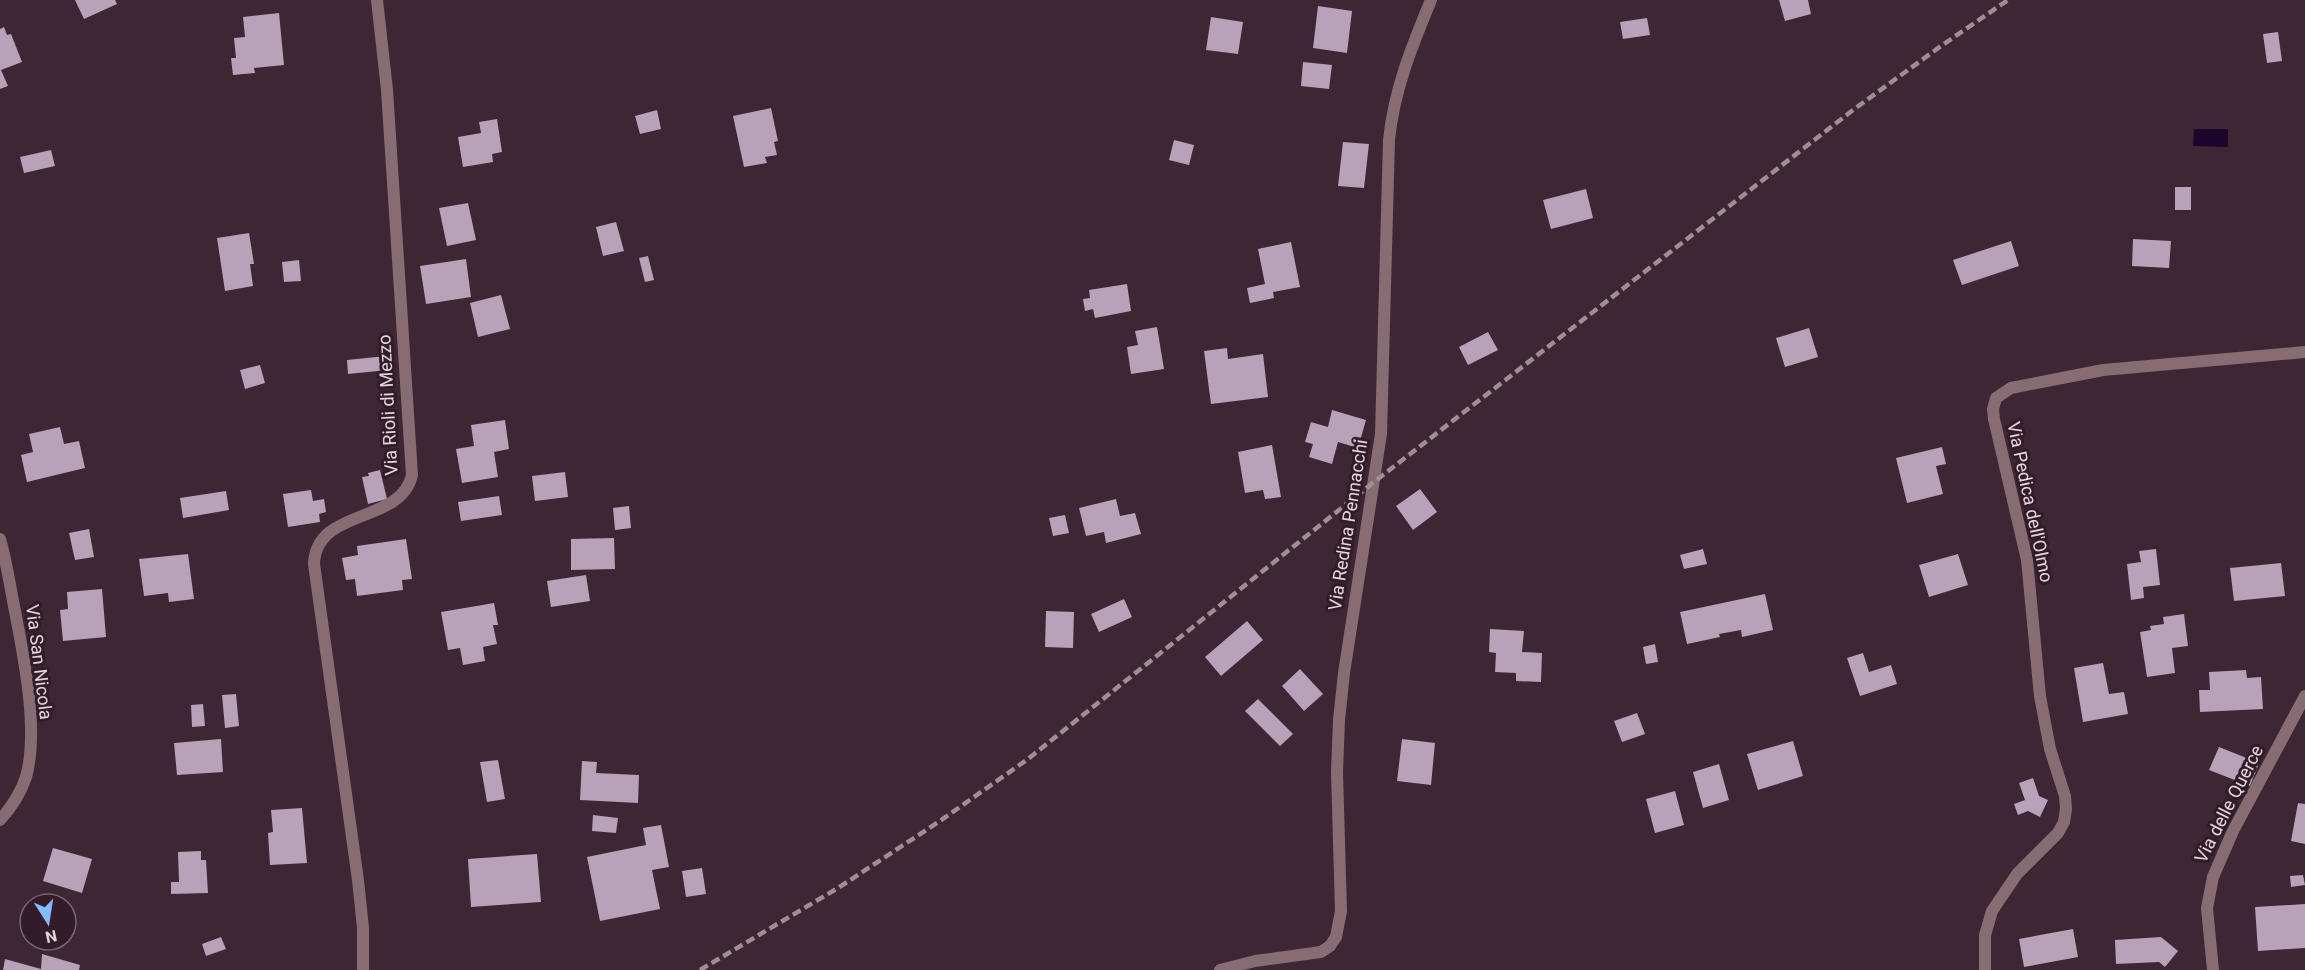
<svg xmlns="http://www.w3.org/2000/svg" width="2305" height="970" viewBox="0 0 2305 970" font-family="Roboto,sans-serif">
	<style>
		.water { fill: #1c062c }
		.building { fill: #b8a1b9 }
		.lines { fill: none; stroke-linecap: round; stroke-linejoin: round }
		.street { stroke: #876c73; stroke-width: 12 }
		.rail { stroke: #a18d98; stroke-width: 4.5; stroke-dasharray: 9 4.5; stroke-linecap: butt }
		.labels { text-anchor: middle; stroke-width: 6; stroke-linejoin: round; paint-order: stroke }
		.street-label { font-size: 18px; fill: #e5d4dd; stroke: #331c2a }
	</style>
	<rect width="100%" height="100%" fill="#3e2634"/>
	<path class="water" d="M 2194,129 L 2228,129 L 2228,147 L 2193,146 Z"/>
	<path class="building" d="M 75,0 L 115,0 L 117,4 L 84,19 Z
		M 1779,0 L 1808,0 L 1811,14 L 1785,21 Z
		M 1318,6 L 1352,11 L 1347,53 L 1313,48 Z
		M 279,13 L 284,65 L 254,68 L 255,73 L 233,75 L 231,58 L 236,58 L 234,38 L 245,37 L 243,17 Z
		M 1211,17 L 1243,22 L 1238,54 L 1206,50 Z
		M 1647,18 L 1650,35 L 1623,39 L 1620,22 Z
		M 4,27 L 7,35 L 11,34 L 22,62 L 1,70 L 8,86 L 0,89 L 0,29 Z
		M 2278,32 L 2282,61 L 2267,63 L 2263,34 Z
		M 1303,62 L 1332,65 L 1329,89 L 1301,86 Z
		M 771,108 L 778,141 L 774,142 L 777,155 L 765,157 L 767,163 L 744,167 L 733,116 Z
		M 657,110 L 661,129 L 640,134 L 635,116 Z
		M 497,119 L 502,152 L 492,154 L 493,162 L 463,167 L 458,137 L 481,133 L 479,122 Z
		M 1174,140 L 1194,145 L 1189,165 L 1169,160 Z
		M 1343,142 L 1369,144 L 1364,188 L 1338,186 Z
		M 51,150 L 55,166 L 24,173 L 20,157 Z
		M 2175,187 L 2191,187 L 2191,210 L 2175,210 Z
		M 1586,189 L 1593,218 L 1551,229 L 1543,200 Z
		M 468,203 L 476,240 L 447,246 L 439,208 Z
		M 616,222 L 624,251 L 603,256 L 596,227 Z
		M 249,233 L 254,264 L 250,264 L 253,286 L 225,291 L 217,238 Z
		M 2133,239 L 2171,241 L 2169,268 L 2132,266 Z
		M 2011,241 L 2019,266 L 1962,285 L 1953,260 Z
		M 1291,242 L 1300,287 L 1273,292 L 1274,298 L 1250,303 L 1247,288 L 1265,284 L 1258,249 Z
		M 648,256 L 654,280 L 645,282 L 639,258 Z
		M 466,259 L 471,297 L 426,304 L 420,266 Z
		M 299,260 L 301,281 L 284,282 L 282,262 Z
		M 1127,284 L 1131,311 L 1095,318 L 1093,309 L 1085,311 L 1083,299 L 1090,298 L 1089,290 Z
		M 501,295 L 510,329 L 478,337 L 470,303 Z
		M 1157,327 L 1164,369 L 1131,374 L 1127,347 L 1138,345 L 1135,331 Z
		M 1809,328 L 1818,357 L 1785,367 L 1776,338 Z
		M 1488,332 L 1498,350 L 1468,365 L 1459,347 Z
		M 1227,348 L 1228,359 L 1263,354 L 1268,397 L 1211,404 L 1204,351 Z
		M 386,356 L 388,370 L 348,374 L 347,360 Z
		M 260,365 L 265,383 L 245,389 L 240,370 Z
		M 1332,410 L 1366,420 L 1358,448 L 1338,442 L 1332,464 L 1309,457 L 1313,444 L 1305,442 L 1311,422 L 1328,427 Z
		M 505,420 L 509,449 L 494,452 L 498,477 L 462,483 L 456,449 L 474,446 L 471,425 Z
		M 60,427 L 64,444 L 79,441 L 85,468 L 27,482 L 21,455 L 33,452 L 29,434 Z
		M 1272,445 L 1281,497 L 1265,499 L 1263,490 L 1245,493 L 1238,452 Z
		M 1942,447 L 1946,464 L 1936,466 L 1943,494 L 1907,503 L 1896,458 Z
		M 380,470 L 387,499 L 368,504 L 362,477 L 369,476 L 368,473 Z
		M 565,472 L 568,497 L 535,501 L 532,476 Z
		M 1420,489 L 1437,512 L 1413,530 L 1396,506 Z
		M 311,490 L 313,501 L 324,499 L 326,512 L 319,514 L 320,522 L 288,527 L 283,494 Z
		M 226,491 L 229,510 L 183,518 L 180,498 Z
		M 499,496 L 502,515 L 461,521 L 458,502 Z
		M 1116,499 L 1120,516 L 1135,513 L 1141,534 L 1106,543 L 1104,532 L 1086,536 L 1079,508 Z
		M 629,506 L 631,528 L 615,530 L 613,508 Z
		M 1065,515 L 1069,533 L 1053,536 L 1049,518 Z
		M 89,529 L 94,557 L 75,560 L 69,533 Z
		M 614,538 L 615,569 L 571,570 L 571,539 Z
		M 406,539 L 412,579 L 402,580 L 403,590 L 357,596 L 355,579 L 346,580 L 342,558 L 358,555 L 357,546 Z
		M 1703,549 L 1707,564 L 1684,569 L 1680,555 Z
		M 2156,549 L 2160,585 L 2143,587 L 2144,598 L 2131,600 L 2127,564 L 2141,562 L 2139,551 Z
		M 188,554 L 194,599 L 169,602 L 168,593 L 144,596 L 139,559 Z
		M 1958,554 L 1968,585 L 1929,597 L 1919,565 Z
		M 2281,563 L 2285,596 L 2234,601 L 2230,568 Z
		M 586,575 L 590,601 L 551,607 L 547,581 Z
		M 102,589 L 106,637 L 63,641 L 60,610 L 68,609 L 67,592 Z
		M 1765,594 L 1773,630 L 1742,637 L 1741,630 L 1719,634 L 1720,637 L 1687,644 L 1680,612 Z
		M 1124,599 L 1132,617 L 1099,632 L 1091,614 Z
		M 494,603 L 498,625 L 493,625 L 497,644 L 483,647 L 485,661 L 463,665 L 460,648 L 448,650 L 441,612 Z
		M 1046,611 L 1074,612 L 1073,648 L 1045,647 Z
		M 2184,614 L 2188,646 L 2172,648 L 2175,673 L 2147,677 L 2140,632 L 2151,630 L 2150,626 L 2164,624 L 2163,617 Z
		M 1247,621 L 1263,640 L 1221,676 L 1205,657 Z
		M 1490,629 L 1524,631 L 1522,652 L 1542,653 L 1541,682 L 1516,681 L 1516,673 L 1495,672 L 1496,653 L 1489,652 Z
		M 1655,644 L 1658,662 L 1646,664 L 1643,647 Z
		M 1863,653 L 1869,672 L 1891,665 L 1897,684 L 1860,696 L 1847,658 Z
		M 2103,663 L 2109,694 L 2124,692 L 2128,714 L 2083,722 L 2074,668 Z
		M 1300,669 L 1323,694 L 1304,711 L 1282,686 Z
		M 2246,670 L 2247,678 L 2261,677 L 2263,709 L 2200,712 L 2199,690 L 2210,690 L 2209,672 Z
		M 236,694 L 239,726 L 225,728 L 222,695 Z
		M 1258,699 L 1293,734 L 1280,746 L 1245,711 Z
		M 203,704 L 205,726 L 192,727 L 191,705 Z
		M 1637,713 L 1645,734 L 1622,742 L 1614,721 Z
		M 221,739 L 223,772 L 177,775 L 174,743 Z
		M 1402,739 L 1435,743 L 1431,785 L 1397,781 Z
		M 1793,741 L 1803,776 L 1758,790 L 1747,754 Z
		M 2219,747 L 2259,763 L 2250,786 L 2209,770 Z
		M 498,760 L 505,799 L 487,802 L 480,762 Z
		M 582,761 L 597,762 L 596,773 L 639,775 L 638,803 L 580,800 Z
		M 1719,764 L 1729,800 L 1703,808 L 1693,772 Z
		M 2033,778 L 2039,796 L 2048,800 L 2040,817 L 2028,811 L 2018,815 L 2014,804 L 2025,800 L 2019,783 Z
		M 1675,791 L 1684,825 L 1655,833 L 1646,799 Z
		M 2298,803 L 2305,804 L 2305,844 L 2291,841 Z
		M 302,808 L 307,863 L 270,865 L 268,833 L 273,832 L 271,810 Z
		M 593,815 L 618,818 L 616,833 L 592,831 Z
		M 661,825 L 669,867 L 652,870 L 660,909 L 600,921 L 587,857 L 646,845 L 643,828 Z
		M 53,848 L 92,859 L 82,893 L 43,881 Z
		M 201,851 L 201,860 L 206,860 L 208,893 L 171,894 L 171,882 L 179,882 L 178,852 Z
		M 537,854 L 541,902 L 471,907 L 468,859 Z
		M 702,868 L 706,894 L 686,897 L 682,871 Z
		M 2303,875 L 2305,885 L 2291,887 L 2290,876 Z
		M 2305,904 L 2305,948 L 2258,951 L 2255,907 Z
		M 2073,929 L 2078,957 L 2024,967 L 2019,939 Z
		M 221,937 L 226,949 L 206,956 L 202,944 Z
		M 2161,937 L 2178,951 L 2165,967 L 2159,962 L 2116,964 L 2115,940 Z
		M 42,954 L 80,965 L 79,970 L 3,970 L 5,959 L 41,969 Z"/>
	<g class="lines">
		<path class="street" d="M 0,539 C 7,563 10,587 15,611 C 24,658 39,731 26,777 C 21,792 11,808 0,820
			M 363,970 L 363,928 L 358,880 L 314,564 C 316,507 401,525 412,475 L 387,90 L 377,0
			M 1220,970 L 1255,961 L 1321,952 L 1330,946 L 1336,937 L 1341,911 L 1337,772 L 1339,720 L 1344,673 L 1381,434 L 1389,140 C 1394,90 1412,46 1431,0
			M 1985,970 L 1985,935 L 1992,911 L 2017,874 L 2058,833 L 2064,822 L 2066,809 L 2065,796 L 2050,749 L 2040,696 L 2027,560 L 1994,419 L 1993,409 L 1996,398 L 2011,388 L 2103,370 L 2305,352
			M 2213,970 L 2207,908 L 2213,877 L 2233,831 L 2305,696"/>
		<path class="rail" d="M 700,970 L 838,888 L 940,821 L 1028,759 L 1374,482 L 1853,110 L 1941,46 L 2008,0"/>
	</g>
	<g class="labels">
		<g class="street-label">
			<text transform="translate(388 405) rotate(-93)" y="6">Via Rioli di Mezzo</text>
			<text transform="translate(2030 502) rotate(78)" y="6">Via Pedica dell'Olmo</text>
			<text transform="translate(1348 525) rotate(-81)" y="6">Via Redina Pennacchi</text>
			<text transform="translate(39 662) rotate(83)" y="6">Via San Nicola</text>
			<text transform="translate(2229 804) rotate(-63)" y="6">Via delle Querce</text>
		</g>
	</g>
	<g transform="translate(48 922) rotate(168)"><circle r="28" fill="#331c2a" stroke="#7a6672" stroke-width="1.5"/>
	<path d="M0-4.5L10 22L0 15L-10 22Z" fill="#85bbfb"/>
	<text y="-9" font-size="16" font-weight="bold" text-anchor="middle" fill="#e5d4dd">N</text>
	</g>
</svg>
